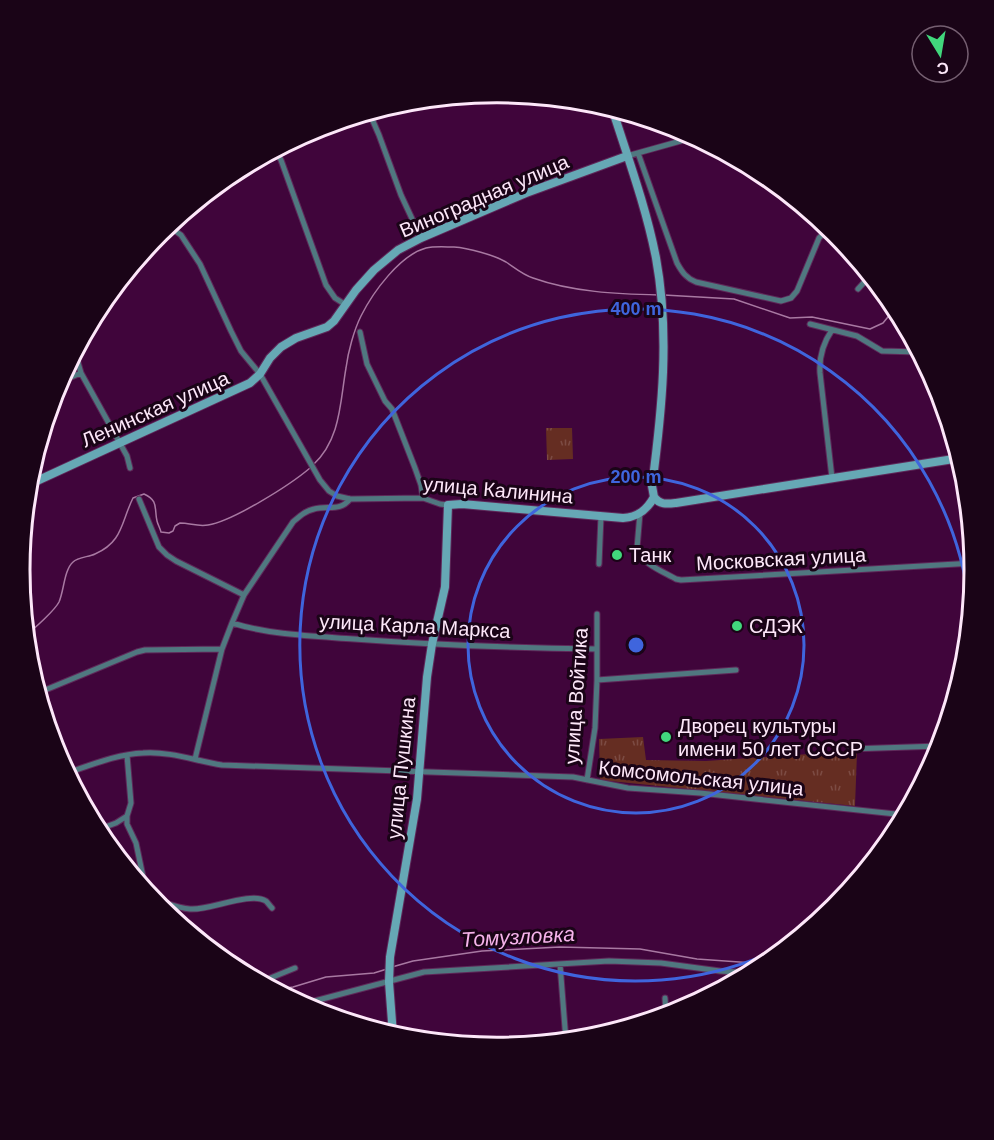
<svg xmlns="http://www.w3.org/2000/svg" width="994" height="1140" viewBox="0 0 994 1140" font-family="Arial,sans-serif">
	<style>
		.grass { fill: url(#grass-tufts) }
		.lines { fill: none; stroke-linecap: round; stroke-linejoin: round }
		.stream { stroke: #a879a2; stroke-width: 1.5 }
		.street-casing { stroke: #5e2959; stroke-width: 7 }
		.secondary-casing { stroke: #5e2959; stroke-width: 10 }
		.street { stroke: #507880; stroke-width: 5 }
		.secondary { stroke: #66a8b5; stroke-width: 8 }
		.ring { fill: none; stroke: #3f65dd; stroke-width: 3 }
		.poi-dot { fill: #41d77c; stroke: #1a0417; stroke-width: 2 }
		.labels { text-anchor: middle; stroke-width: 6; stroke-linejoin: round; paint-order: stroke }
		.street-label { font-size: 20px; fill: #fde7f9; stroke: #1a0417 }
		.poi-label { font-size: 20px; fill: #fde7f9; stroke: #1a0417; text-anchor: start }
		.water-label { font-size: 21px; font-style: italic; fill: #f6b3eb; stroke: #1a0417 }
		.rim { fill: none; stroke: #fde7f9; stroke-width: 3 }
		.centre { fill: #3f65dd; stroke: #1a0417; stroke-width: 3 }
		.ring-label { font-size: 18px; text-anchor: middle; font-weight: bold; fill: #3f65dd; stroke: #1a0417; stroke-width: 6; stroke-linejoin: round; paint-order: stroke }
	</style>
	<defs>
		<pattern id="grass-tufts" width="24" height="20" patternUnits="userSpaceOnUse" patternTransform="scale(1.5)"><rect width="24" height="20" fill="#652d22"/><path d="M3 7l-1-3M5 7V3M7 7l1-3M15 17l-1-3M17 17v-4M19 17l1-3" fill="none" stroke="#7c4b43"/></pattern>
	</defs>
	<rect width="100%" height="100%" fill="#40053b"/>
	<path class="grass" d="M 546,428 L 572,428 L 573,459 L 547,460 Z
		M 643,737 L 646,760 L 706,761 L 854,751 L 857,753 L 855,806 L 600,780 L 599,739 Z"/>
	<g class="lines">
		<path class="stream" d="M 664,295 L 734,299 L 790,318 L 812,317 L 870,329 L 883,323 L 892,312 L 897,309
			M 313,465 C 341,439 340,402 346,368 C 348,352 354,330 361,316 C 373,292 400,255 426,248 C 434,246 446,247 454,247 C 468,248 494,255 506,262 C 515,268 523,275 533,278 C 572,292 617,294 659,295
			M 26,635 C 34,629 55,610 59,602 C 64,591 64,570 73,562 C 78,557 89,557 95,554 C 123,542 121,522 133,498 L 144,494 C 159,501 154,508 157,521 C 158,525 160,528 161,532 L 169,533 L 173,531 L 175,526 L 180,523 C 190,523 198,527 208,525 C 233,521 290,485 310,468
			M 392,967 L 413,961 L 482,951 L 560,947 L 640,949 L 697,959 L 766,964
			M 274,990 L 293,987 L 326,977 L 374,973 L 387,969"/>
		<defs>
			<path id="street" d="M 369,112 L 379,135 L 401,195 L 421,238
				M 275,150 L 281,160 L 326,285 L 335,298 L 346,305
				M 638,153 L 677,263 C 682,272 686,278 696,282 L 781,301 L 791,298 L 797,291 L 819,238 L 829,228
				M 627,156 L 695,137
				M 164,228 L 174,230 L 181,235 L 200,264 L 231,331 L 241,351 L 260,374 L 320,480 L 329,491 L 337,496 L 350,499 L 423,498 L 440,504 L 448,505
				M 858,289 L 870,276
				M 810,324 L 857,336 L 882,351 L 919,352
				M 832,330 C 823,343 819,357 820,373 L 832,478
				M 360,332 L 367,364 L 385,401 L 392,409 L 415,468 L 421,485 L 423,498
				M 75,352 L 81,373 L 127,456 L 130,468
				M 59,382 L 81,373
				M 139,499 L 159,547 L 167,555 L 176,561 L 244,595
				M 640,513 L 637,548 C 640,563 664,572 676,579 L 681,580 L 974,563
				M 599,564 L 601,516
				M 232,623 C 271,635 313,636 354,639 C 435,645 516,648 597,649
				M 597,680 L 736,670
				M 38,693 L 137,652 L 145,650 L 222,649
				M 849,749 L 940,746
				M 127,755 L 131,803 L 127,816 L 127,824 L 136,843 L 146,891
				M 195,759 L 222,649 L 232,623 L 244,595 L 293,522 C 300,516 305,511 314,509 C 328,505 340,512 350,499
				M 67,773 C 91,765 118,754 143,753 C 170,751 196,761 222,765 L 573,777 L 628,788 L 700,793 L 905,815
				M 587,780 L 595,728 L 597,680 L 597,614
				M 97,830 L 116,823 L 127,816
				M 152,899 C 164,902 177,908 190,909 C 209,911 250,891 266,901 C 268,903 270,906 272,908
				M 560,964 L 566,1041
				M 258,981 L 268,979 L 295,968
				M 665,998 L 666,1015
				M 304,1006 L 307,1003 L 424,972 L 609,961 L 661,963 L 720,971 L 752,973"/>
			<path id="secondary" d="M 612,108 C 628,158 646,207 656,258 C 670,334 662,410 652,486 L 654,497
				M 28,485 L 250,383 L 260,374 L 270,358 L 281,347 L 296,338 L 327,327 L 334,321 L 356,290 L 374,270 L 398,250 L 421,238 L 526,193 L 627,156
				M 654,497 C 660,505 667,504 676,503 L 960,458
				M 393,1035 L 389,982 L 390,957 L 417,799 L 427,677 L 432,644 L 445,587 L 448,505 L 462,504 L 623,518 C 638,517 647,510 654,497"/>
		</defs>
		<use href="#street" class="street-casing"/>
		<use href="#secondary" class="secondary-casing"/>
		<use href="#street" class="street"/>
		<use href="#secondary" class="secondary"/>
	</g>
	<g class="ring">
		<circle cx="636" cy="645" r="168"/>
		<path d="M791 943A336 336 0 1 1 970 610"/>
	</g>
	<g class="poi-dot">
		<circle cx="617" cy="555" r="6"/>
		<circle cx="737" cy="626" r="6"/>
		<circle cx="666" cy="737" r="6"/>
	</g>
	<g class="labels">
		<g class="street-label">
			<text transform="translate(484 196) rotate(-23)" y="7">Виноградная улица</text>
			<text transform="translate(155 409) rotate(-24)" y="7">Ленинская улица</text>
			<text transform="translate(498 490) rotate(5)" y="7">улица Калинина</text>
			<text transform="translate(781 559) rotate(-3)" y="7">Московская улица</text>
			<text transform="translate(415 626) rotate(3)" y="7">улица Карла Маркса</text>
			<text transform="translate(576 696) rotate(-86)" y="7">улица Войтика</text>
			<text transform="translate(401 768) rotate(-84)" y="7">улица Пушкина</text>
			<text transform="translate(701 778) rotate(6)" y="7">Комсомольская улица</text>
		</g>
		<g class="poi-label">
			<text x="629" y="562">Танк</text>
			<text x="749" y="633">СДЭК</text>
			<text x="678" y="733">Дворец культуры<tspan x="678" dy="23">имени 50 лет СССР</tspan></text>
		</g>
		<g class="water-label">
			<text transform="translate(518 937) rotate(-3)" y="7">Томузловка</text>
		</g>
	</g>
	<path d="M0 0H994V1140H0ZM30 570a467 467 0 1 1 934 0a467 467 0 1 1-934 0Z" fill="#1a0417" fill-rule="evenodd"/>
	<path class="rim" d="M30 570a467 467 0 1 1 934 0a467 467 0 1 1-934 0Z"/>
	<circle cx="636" cy="645" r="9" class="centre"/>
	<g class="ring-label">
		<text x="636" y="315">400 m</text>
		<text x="636" y="483">200 m</text>
	</g>
	<g transform="translate(940 54) rotate(169)"><circle r="28" fill="#1a0417" stroke="#755f71" stroke-width="1.5"/>
	<path d="M0-4.5L10 22L0 15L-10 22Z" fill="#41d77c"/>
	<text y="-9" font-size="16" font-weight="bold" text-anchor="middle" fill="#fde7f9">С</text>
	</g>
</svg>
